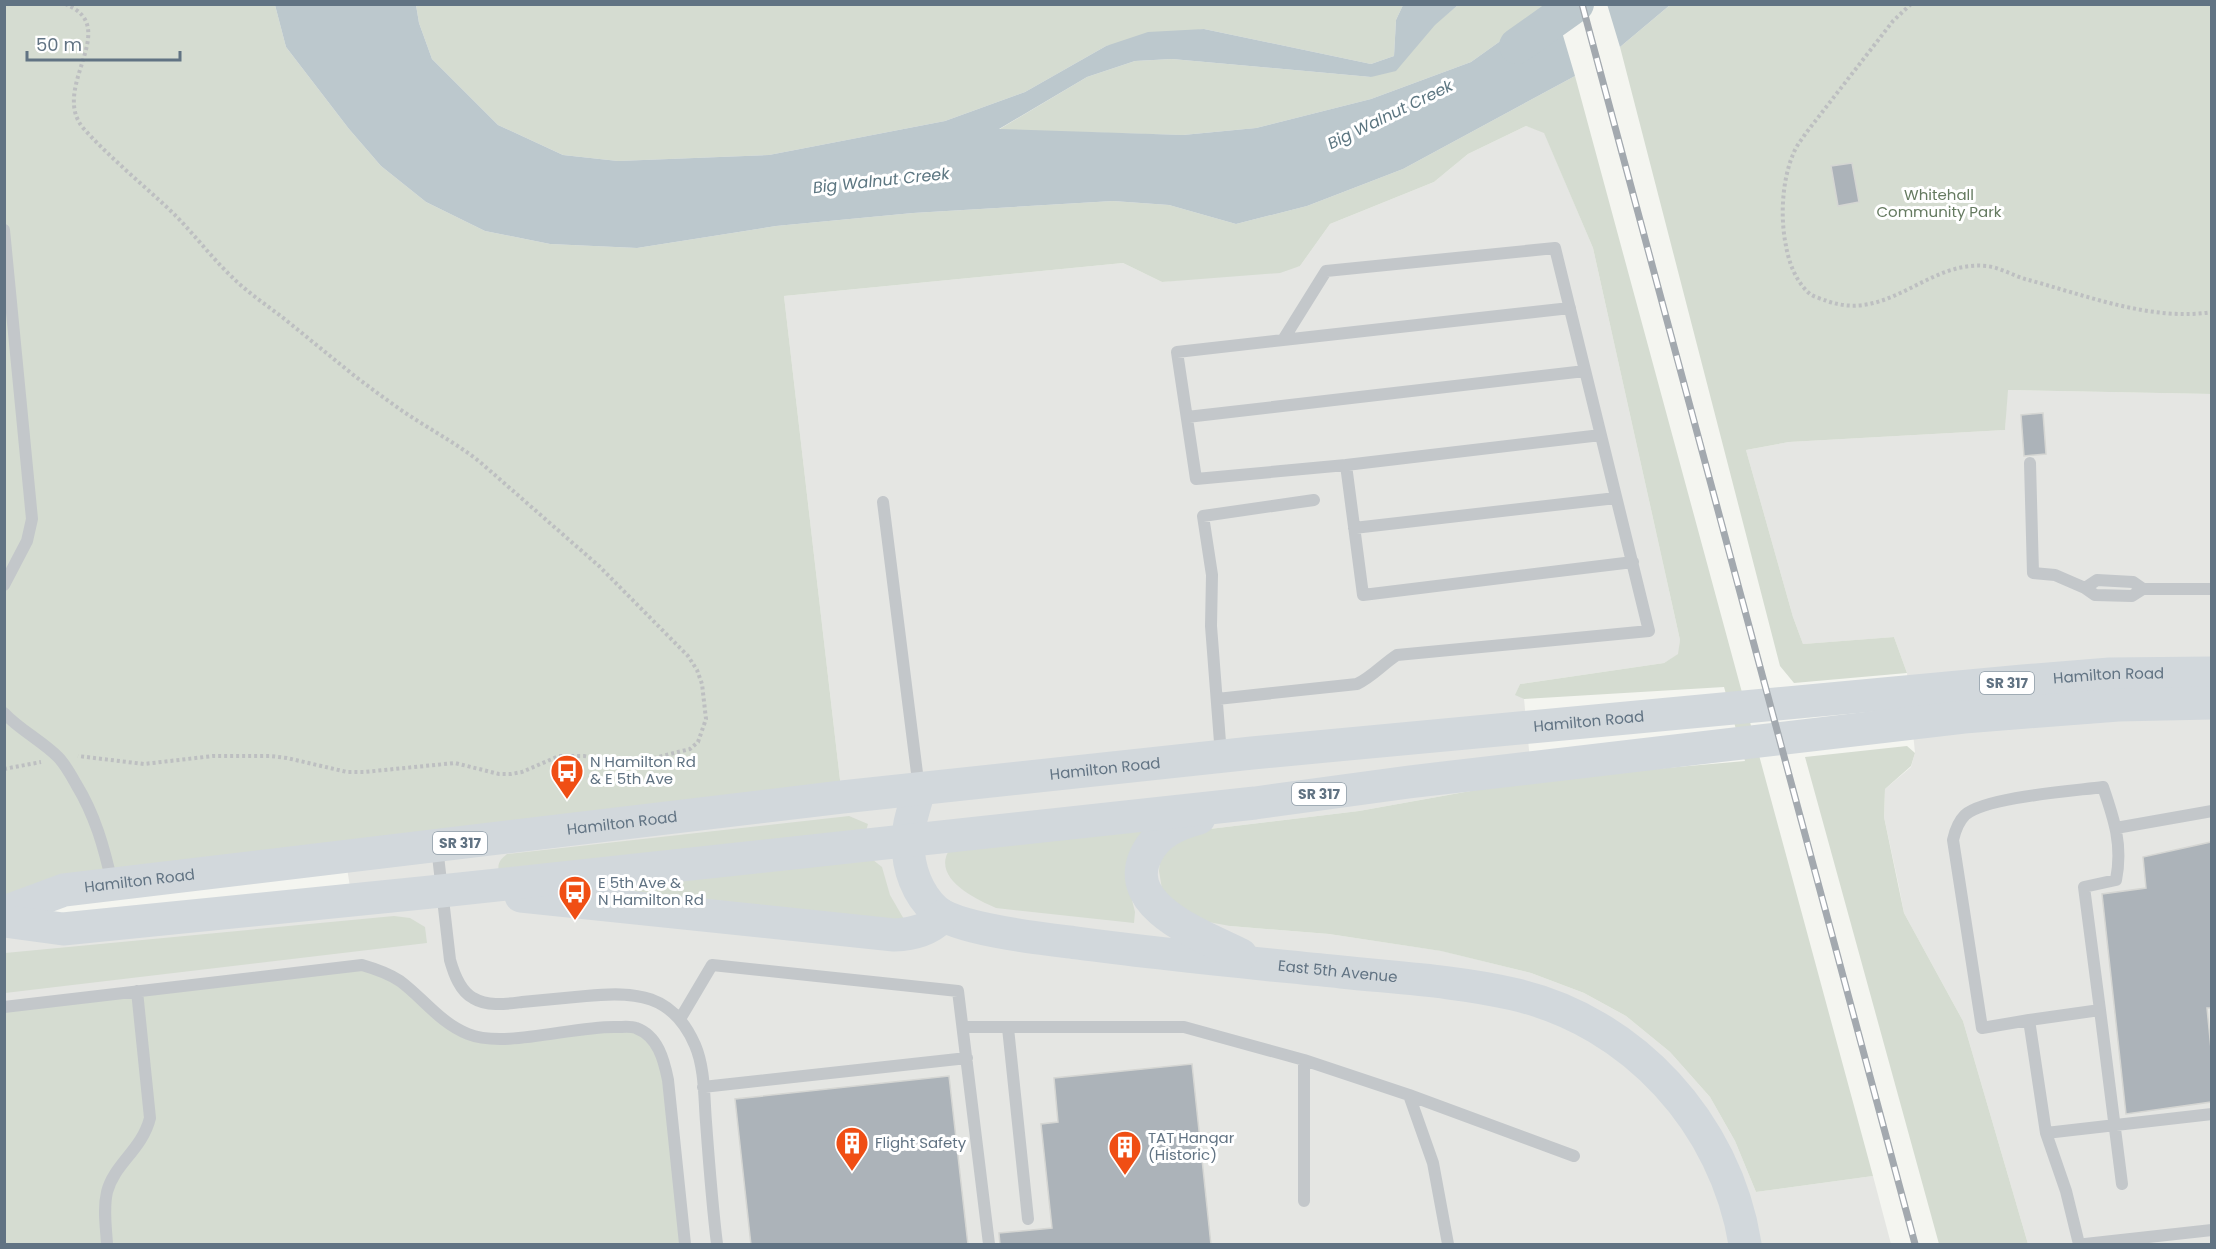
<svg xmlns="http://www.w3.org/2000/svg" width="2216" height="1249" viewBox="0 0 2216 1249" font-family="Poppins,sans-serif">
	<style>
		.built { fill: #e5e6e3 }
		.green { fill: #d5dcd1 }
		.water { fill: #bcc8cd }
		.lines { fill: none; stroke-linecap: round; stroke-linejoin: round }
		.river { stroke: #bcc8cd; stroke-width: 36 }
		.building { fill: #acb3b9; stroke: #d5d6d3; stroke-width: 1.5 }
		.path { stroke: #bdbfc1; stroke-width: 4; stroke-dasharray: 3 3; stroke-linecap: butt }
		.service { stroke: #c3c7ca; stroke-width: 12 }
		.primary { stroke: #d2d8dc; stroke-width: 33 }
		.rail-casing { stroke: #a3a9af; stroke-width: 7 }
		.rail { stroke: #fff; stroke-width: 4.5; stroke-dasharray: 14; stroke-linecap: butt }
		.labels { text-anchor: middle; stroke-width: 6; stroke-linejoin: round; paint-order: stroke }
		.shield { fill: #fff; stroke: #909da8; stroke-width: 1.5 }
		.shield-label { font-size: 14px; font-weight: bold; fill: #617383 }
		.park-label { font-size: 15px; fill: #657a60; stroke: #fff }
		.street-label { font-size: 15px; fill: #617383; stroke: #fff }
		.poi-label { font-size: 15px; fill: #617383; stroke: #fff; text-anchor: start }
		.water-label { font-size: 16px; font-style: italic; fill: #5c7681; stroke: #fff }
	</style>
	<rect width="100%" height="100%" fill="#f4f5f0"/>
	<path class="built" d="M 1526,126 L 1544,132 L 1593,248 L 1680,640 L 1679,654 L 1664,663 L 1520,684 L 1516,694 L 1524,699 L 1532,780 L 1359,811 L 1201,830 L 1230,926 L 1329,934 L 1442,951 L 1531,973 L 1584,993 L 1626,1016 L 1670,1052 L 1710,1097 L 1735,1141 L 1756,1192 L 1873,1176 L 1891,1244 L 5,1244 L 5,921 L 352,900 L 345,855 L 842,797 L 784,296 L 1123,263 L 1162,282 L 1300,266 L 1330,224 L 1434,182 L 1468,154 Z
		M 2007,390 L 2211,394 L 2211,1244 L 2028,1244 L 1963,1021 L 1904,913 L 1899,887 L 1884,817 L 1885,789 L 1911,767 L 1915,753 L 1907,673 L 1894,637 L 1803,644 L 1793,617 L 1746,450 L 1789,442 L 2005,430 Z"/>
	<path class="green" d="M 4,5 L 275,5 L 286,47 L 349,129 L 381,166 L 426,202 L 485,231 L 550,244 L 637,248 L 776,226 L 913,213 L 1113,201 L 1169,205 L 1236,224 L 1307,206 L 1403,169 L 1575,76 L 1873,1176 L 1756,1192 L 1735,1141 L 1710,1097 L 1670,1052 L 1626,1016 L 1584,993 L 1531,973 L 1441,951 L 1329,934 L 1230,926 L 1192,919 L 1162,889 L 1159,871 L 1160,860 L 1177,840 L 1201,830 L 1359,811 L 1532,780 L 1745,761 L 1724,687 L 1524,699 L 1515,695 L 1520,684 L 1664,663 L 1678,654 L 1680,640 L 1593,248 L 1544,133 L 1526,126 L 1468,154 L 1434,182 L 1330,224 L 1300,266 L 1280,273 L 1162,282 L 1123,263 L 784,296 L 842,797 L 5,912 Z
		M 416,5 L 1403,5 L 1396,20 L 1394,56 L 1371,64 L 1204,29 L 1106,46 L 1025,92 L 945,121 L 769,155 L 618,161 L 563,155 L 498,125 L 432,59 L 419,23 Z
		M 1458,5 L 1551,5 L 1471,62 L 1371,99 L 1256,128 L 1183,135 L 998,130 L 1087,77 L 1135,61 L 1172,59 L 1371,77 Z
		M 1670,5 L 2211,5 L 2211,394 L 2008,390 L 2005,430 L 1789,442 L 1746,450 L 1793,617 L 1803,644 L 1894,637 L 1907,673 L 1794,683 L 1780,666 L 1620,47 Z
		M 1907,746 L 1915,753 L 1911,766 L 1885,789 L 1884,817 L 1904,913 L 1963,1021 L 2028,1244 L 1939,1244 L 1805,757 Z
		M 849,816 L 868,824 L 866,831 L 499,873 C 497,863 500,860 507,854 Z
		M 1147,824 L 1130,892 L 1135,912 L 1134,923 L 996,908 C 973,898 928,876 952,846 Z
		M 868,856 L 882,867 L 890,895 L 905,921 L 623,890 L 622,884 Z
		M 394,916 L 410,918 L 425,927 L 427,943 L 5,993 L 5,953 Z
		M 333,968 L 383,971 L 470,1035 L 636,1028 L 663,1055 L 685,1244 L 5,1244 L 4,1007 Z"/>
	<path class="water" d="M 1607,4 L 1670,4 L 1670,5 L 1620,47 Z
		M 275,5 L 416,5 L 419,23 L 432,59 L 498,125 L 563,155 L 618,161 L 769,155 L 945,121 L 1025,92 L 1106,46 L 1148,32 L 1204,29 L 1371,64 L 1394,56 L 1396,20 L 1403,5 L 1458,5 L 1435,25 L 1396,71 L 1371,77 L 1172,59 L 1135,61 L 1087,77 L 999,129 L 1183,135 L 1256,128 L 1371,99 L 1471,62 L 1551,5 L 1554,5 L 1575,76 L 1403,169 L 1307,206 L 1236,224 L 1169,205 L 1113,201 L 913,213 L 776,226 L 637,248 L 550,244 L 485,231 L 426,202 L 381,166 L 349,129 L 286,47 Z"/>
	<g class="lines">
		<path class="river" d="M 1517,46 L 1576,4"/>
	</g>
	<path class="building" d="M 1852,163 L 1859,202 L 1838,206 L 1831,166 Z
		M 2043,413 L 2046,454 L 2024,456 L 2021,415 Z
		M 2211,842 L 2211,1008 L 2207,1008 L 2211,1049 L 2211,1102 L 2126,1114 L 2102,894 L 2146,888 L 2143,857 Z
		M 1192,1064 L 1211,1245 L 1000,1245 L 999,1233 L 1052,1228 L 1041,1124 L 1058,1122 L 1054,1078 Z
		M 949,1076 L 968,1245 L 751,1245 L 735,1099 Z"/>
	<g class="lines">
		<path class="path" d="M 65,4 C 124,27 48,88 84,129 C 112,160 144,185 174,214 C 194,234 211,257 232,277 C 247,292 265,304 282,317 C 307,337 331,357 356,377 C 372,389 388,401 404,412 C 429,429 456,443 480,462 L 599,566 L 688,656 L 697,670 L 702,684 L 706,719 L 698,742 L 690,749 L 630,764 L 584,756 L 559,756 L 522,772 L 511,774 L 499,774 L 455,763 L 364,772 L 347,772 L 287,758 L 270,756 L 213,756 L 144,764 L 78,756
			M 1911,4 L 1893,21 L 1806,133 C 1802,139 1797,145 1794,152 C 1782,179 1780,217 1786,246 C 1789,263 1796,282 1810,294 C 1814,297 1822,299 1827,301 C 1888,323 1928,260 1986,266 C 1999,267 2012,275 2025,279 C 2082,294 2152,322 2212,312
			M 4,769 L 41,762"/>
		<path class="service" d="M 4,230 L 32,519 L 27,541 L 4,585
			M 1283,340 L 1570,308
			M 1187,417 L 1585,371
			M 2030,463 L 2033,573 L 2055,575 L 2085,588 L 2095,595 L 2132,596 L 2143,589 L 2212,589
			M 1346,465 L 1601,435
			M 883,502 L 919,789
			M 1354,528 L 1616,498
			M 2085,588 L 2097,580 L 2133,582 L 2143,589
			M 1217,699 L 1357,684 C 1372,677 1383,664 1397,655 L 1649,631 C 1618,503 1586,376 1555,248 L 1326,271 L 1283,340 L 1177,352 L 1196,479 L 1346,465 L 1363,595 L 1633,562
			M 4,713 C 20,730 42,741 58,757 C 65,764 71,775 76,784 C 95,815 104,847 112,883
			M 1221,755 L 1211,626 L 1212,575 L 1203,516 L 1314,500
			M 2116,828 L 2212,811
			M 437,847 L 450,960 C 454,974 460,991 473,998 C 488,1007 506,1004 522,1002 C 543,1000 564,998 586,996 C 636,991 673,994 695,1045 C 705,1068 704,1098 706,1122 C 709,1163 712,1204 717,1244
			M 4,1007 L 362,965 C 376,969 388,973 400,981 C 423,998 440,1023 468,1034 C 505,1049 576,1025 618,1027 C 623,1027 631,1026 636,1028 C 658,1036 664,1060 668,1080 L 685,1244
			M 2100,1010 L 2122,1184
			M 680,1019 L 712,965 L 958,991 L 989,1244
			M 2029,1020 L 2100,1010 L 2084,887 L 2116,880 C 2123,845 2114,819 2103,787 C 2073,791 1986,797 1965,815 C 1958,822 1955,831 1953,840 L 1982,1028 L 2029,1020 L 2046,1133 L 2066,1191 L 2079,1244
			M 963,1027 L 1184,1027 L 1304,1060 L 1304,1201
			M 1008,1028 L 1028,1219
			M 1304,1060 L 1409,1095 L 1574,1156
			M 703,1087 L 967,1058
			M 1409,1095 L 1433,1163 L 1448,1244
			M 2046,1133 L 2212,1114
			M 107,1244 C 106,1227 103,1209 107,1192 C 114,1164 142,1150 150,1118 L 137,991
			M 2085,1244 L 2212,1230"/>
		<g class="primary">
			<path id="s1" d="M 919,790 C 915,806 907,826 908,843 C 908,868 917,894 936,911 C 959,930 1045,939 1077,943 C 1165,955 1253,963 1341,972 C 1398,978 1457,981 1513,994 C 1633,1021 1726,1124 1745,1244"/>
			<path d="M 1199,818 C 1177,824 1158,832 1147,853 C 1118,907 1206,937 1241,955"/>
			<path d="M 521,896 L 894,935 C 914,934 929,930 943,916"/>
			<path id="s2" d="M 4,912 L 64,890 L 842,797 L 1252,753 L 2023,681 L 2110,674 L 2212,673"/>
			<path d="M 4,921 L 63,929 L 441,891 L 1255,803 L 1409,782 L 1964,717 L 2118,705 L 2212,703"/>
		</g>
		<defs>
			<path id="rail" d="M 1582,4 L 1915,1244"/>
		</defs>
		<use href="#rail" class="rail-casing"/>
		<use href="#rail" class="rail"/>
	</g>
	<defs>
		<symbol id="bus-pin" viewBox="-11 -11 22 30"><path d="M0 17L-7.5 6A9.5 9.5 0 1 1 7.5 6Z" fill="#f04e14" stroke="#fff"/><path d="M-5-6H5V4H4V6H2V4H-2V6H-4V4H-5ZM-3.5-4V0h7V-4ZM-3.5 1.2v1.5H-2V1.2ZM2 1.2v1.5H3.5V1.2Z" fill="#fff"/></symbol>
		<symbol id="building-pin" viewBox="-11 -11 22 30"><path d="M0 17L-7.5 6A9.5 9.5 0 1 1 7.5 6Z" fill="#f04e14" stroke="#fff"/><path d="M-4-6H4V6H1V3H-1V6H-4ZM-2.5-4.3h1.7v1.8h-1.7ZM.8-4.3h1.7v1.8H.8ZM-2.5-1h1.7V.8h-1.7ZM.8-1h1.7V.8H.8Z" fill="#fff"/></symbol>
	</defs>
	<g fill-rule="evenodd">
		<use href="#bus-pin" x="548" y="752" width="38" height="52"/>
		<use href="#bus-pin" x="556" y="873" width="38" height="52"/>
		<use href="#building-pin" x="833" y="1124" width="38" height="52"/>
		<use href="#building-pin" x="1106" y="1128" width="38" height="52"/>
	</g>
	<g class="labels">
		<g class="shield">
			<rect x="1980" y="672" width="54" height="22" rx="4.5"/>
			<rect x="1292" y="783" width="54" height="22" rx="4.5"/>
			<rect x="433" y="832" width="54" height="22" rx="4.5"/>
		</g>
		<g class="shield-label">
			<text x="2007" y="688">SR 317</text>
			<text x="1319" y="799">SR 317</text>
			<text x="460" y="848">SR 317</text>
		</g>
		<g class="park-label">
			<text x="1939" y="200">Whitehall<tspan x="1939" dy="17">Community Park</tspan></text>
		</g>
		<g class="street-label">
			<text dy="5" stroke="none"><textPath href="#s2" startOffset="2120">Hamilton Road</textPath></text>
			<text dy="5" stroke="none"><textPath href="#s2" startOffset="1598">Hamilton Road</textPath></text>
			<text dy="5" stroke="none"><textPath href="#s2" startOffset="1112">Hamilton Road</textPath></text>
			<text dy="5" stroke="none"><textPath href="#s2" startOffset="626">Hamilton Road</textPath></text>
			<text dy="5" stroke="none"><textPath href="#s2" startOffset="140">Hamilton Road</textPath></text>
			<text dy="5" stroke="none"><textPath href="#s1" startOffset="538">East 5th Avenue</textPath></text>
		</g>
		<g class="poi-label">
			<text x="590" y="767">N Hamilton Rd<tspan x="590" dy="17">&amp; E 5th Ave</tspan></text>
			<text x="598" y="888">E 5th Ave &amp;<tspan x="598" dy="17">N Hamilton Rd</tspan></text>
			<text x="1148" y="1143">TAT Hangar<tspan x="1148" dy="17">(Historic)</tspan></text>
			<text x="875" y="1148">Flight Safety</text>
		</g>
		<g class="water-label">
			<text transform="translate(1390 114) rotate(-26)" y="6">Big Walnut Creek</text>
			<text transform="translate(881 180) rotate(-6)" y="6">Big Walnut Creek</text>
		</g>
	</g>
	<rect width="2216" height="1249" fill="none" stroke="#617383" stroke-width="12"/>
	<path d="M27 51v9h153v-9" fill="none" stroke="#617383" stroke-width="3"/>
	<text x="36" y="51" font-size="18" fill="#617383" stroke="#ffffff" stroke-width="4.5" paint-order="stroke">50 m</text>
</svg>
